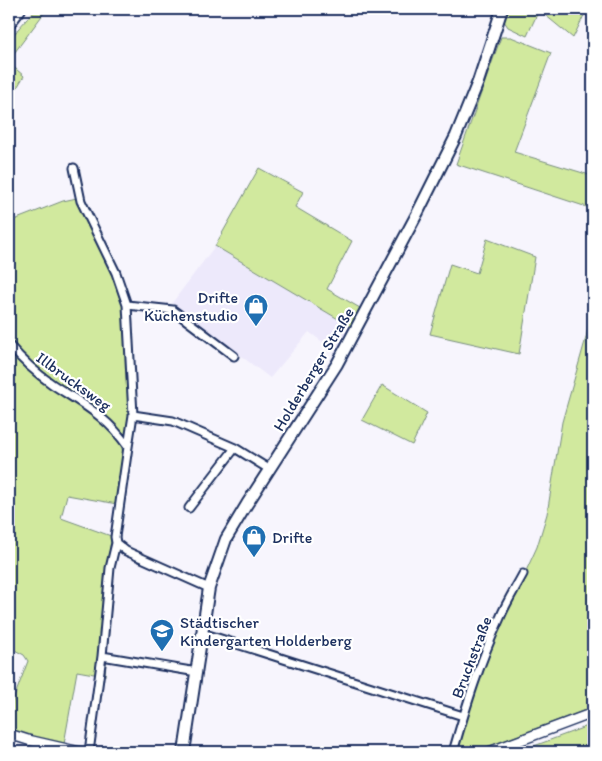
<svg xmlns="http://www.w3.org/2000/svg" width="602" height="761" viewBox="0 0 602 761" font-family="Itim,sans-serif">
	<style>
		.built { fill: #ede9fb }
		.green { fill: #d1e99e; stroke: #768c7e }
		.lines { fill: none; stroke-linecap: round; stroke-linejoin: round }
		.minor-casing { stroke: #1b2f5e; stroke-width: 11 }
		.tertiary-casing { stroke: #1b2f5e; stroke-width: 12 }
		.secondary-casing { stroke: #1b2f5e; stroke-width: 14 }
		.motorway-casing { stroke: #1b2f5e; stroke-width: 16 }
		.minor { stroke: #fff; stroke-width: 7 }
		.tertiary { stroke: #fff; stroke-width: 9 }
		.secondary { stroke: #fff; stroke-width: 10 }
		.motorway { stroke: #fff; stroke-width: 12 }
		.labels { text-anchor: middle; stroke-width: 4.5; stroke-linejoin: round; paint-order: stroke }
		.poi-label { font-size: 16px; fill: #1b2f5e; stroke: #fff; text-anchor: start }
		.street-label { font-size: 16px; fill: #1b2f5e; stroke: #fff }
	</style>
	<rect width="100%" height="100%" fill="#f7f5fd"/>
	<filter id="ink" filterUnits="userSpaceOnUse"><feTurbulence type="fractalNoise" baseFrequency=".02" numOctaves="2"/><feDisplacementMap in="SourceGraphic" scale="10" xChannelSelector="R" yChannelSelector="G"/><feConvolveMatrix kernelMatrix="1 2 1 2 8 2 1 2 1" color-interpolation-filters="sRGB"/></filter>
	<g filter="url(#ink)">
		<path class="built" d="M 215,246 L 350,326 L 336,352 L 309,332 L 270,378 L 172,303 Z"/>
		<path class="green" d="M 36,9 L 47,9 L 9,60 L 9,42 L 18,29 Z
			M 507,9 L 587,9 L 573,38 L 539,10 L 527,36 L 508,27 L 504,21 Z
			M 501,37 L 511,37 L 551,53 L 514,152 L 593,176 L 593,209 L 456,164 Z
			M 9,63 L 24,76 L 9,101 Z
			M 259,168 L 303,192 L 295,207 L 352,241 L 327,289 L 360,308 L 350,326 L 215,246 Z
			M 77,198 L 114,275 L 124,306 L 131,399 L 130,418 L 126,435 C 117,427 109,418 100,411 C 68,389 33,371 9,340 L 9,222 L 63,201 Z
			M 487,239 L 535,257 L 519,354 L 430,334 L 450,264 L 477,273 Z
			M 593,301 L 593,707 L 473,752 L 464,752 L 460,746 L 460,741 L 467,713 L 487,656 L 537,547 L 547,514 L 562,422 L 586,338 Z
			M 9,351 C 21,366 37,378 53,388 C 75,403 121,425 123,455 C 124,471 119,488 117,504 L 67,495 L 61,518 L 111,536 L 112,538 L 110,546 L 106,582 L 113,584 L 105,676 L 77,671 L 64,744 L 29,737 L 9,728 L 9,711 L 28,661 L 24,655 L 9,647 Z
			M 382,385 L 427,413 L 412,445 L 362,420 Z
			M 593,724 L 593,752 L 518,752 Z"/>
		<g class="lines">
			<defs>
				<path id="minor" d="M 74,168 L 81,201 L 116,273 L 127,305 L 133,415 L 128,447
					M 127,305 L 173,310 L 234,356
					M 9,345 C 22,360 36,373 52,384 C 82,404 107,416 128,447 L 115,537 L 116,543 L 126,551 L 209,588
					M 133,415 L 173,421 L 235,448 L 269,469
					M 189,508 L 235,448
					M 116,543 L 110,568 L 102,656 L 197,672
					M 202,633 L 463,716
					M 89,752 L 102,656
					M 453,752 C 466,707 480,661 500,618 C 506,603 515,589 523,574"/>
				<path id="tertiary" d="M 9,734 L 28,740 L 80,752
					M 489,752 L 593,713"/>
				<path id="secondary" d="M 184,752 L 209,588 L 226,539 L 247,504 L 337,364 L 417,214 L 456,136 L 478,82 L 502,9"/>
				<path id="motorway" d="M 9,22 L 19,9"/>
			</defs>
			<use href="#minor" class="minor-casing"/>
			<use href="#tertiary" class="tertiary-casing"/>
			<use href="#secondary" class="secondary-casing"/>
			<use href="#motorway" class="motorway-casing"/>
			<use href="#minor" class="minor"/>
			<use href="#tertiary" class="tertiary"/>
			<use href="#secondary" class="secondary"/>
			<use href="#motorway" class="motorway"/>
		</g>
	</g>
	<defs>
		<symbol id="shop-pin" viewBox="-11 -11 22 30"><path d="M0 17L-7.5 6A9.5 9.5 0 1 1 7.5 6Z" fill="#1f6fb2" stroke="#fff"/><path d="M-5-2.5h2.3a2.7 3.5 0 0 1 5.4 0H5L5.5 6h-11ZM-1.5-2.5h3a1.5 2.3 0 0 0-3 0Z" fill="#fff"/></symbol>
		<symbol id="school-pin" viewBox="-11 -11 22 30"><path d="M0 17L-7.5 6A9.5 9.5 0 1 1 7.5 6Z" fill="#1f6fb2" stroke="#fff"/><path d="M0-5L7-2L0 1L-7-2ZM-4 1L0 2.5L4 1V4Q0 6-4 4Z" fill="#fff"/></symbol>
	</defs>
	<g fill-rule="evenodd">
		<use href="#shop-pin" x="242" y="292" width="28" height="38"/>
		<use href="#shop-pin" x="240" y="523" width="28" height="38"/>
		<use href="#school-pin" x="148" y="617" width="28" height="38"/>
	</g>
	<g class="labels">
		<g class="poi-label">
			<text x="238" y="303" text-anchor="end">Drifte<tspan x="238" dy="18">Küchenstudio</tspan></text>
			<text x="272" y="543">Drifte</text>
			<text x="180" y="628">Städtischer<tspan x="180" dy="18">Kindergarten Holderberg</tspan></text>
		</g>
		<g class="street-label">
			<text transform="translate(313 369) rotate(-59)" y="6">Holderberger Straße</text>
			<text transform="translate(74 381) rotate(36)" y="6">Illbrucksweg</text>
			<text transform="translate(471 657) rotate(-69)" y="6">Bruchstraße</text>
		</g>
	</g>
	<rect width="602" height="761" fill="none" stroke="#fff" stroke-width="30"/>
	<rect x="15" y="15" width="572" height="731" fill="none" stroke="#1b2f5e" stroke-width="2" filter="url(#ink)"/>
</svg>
